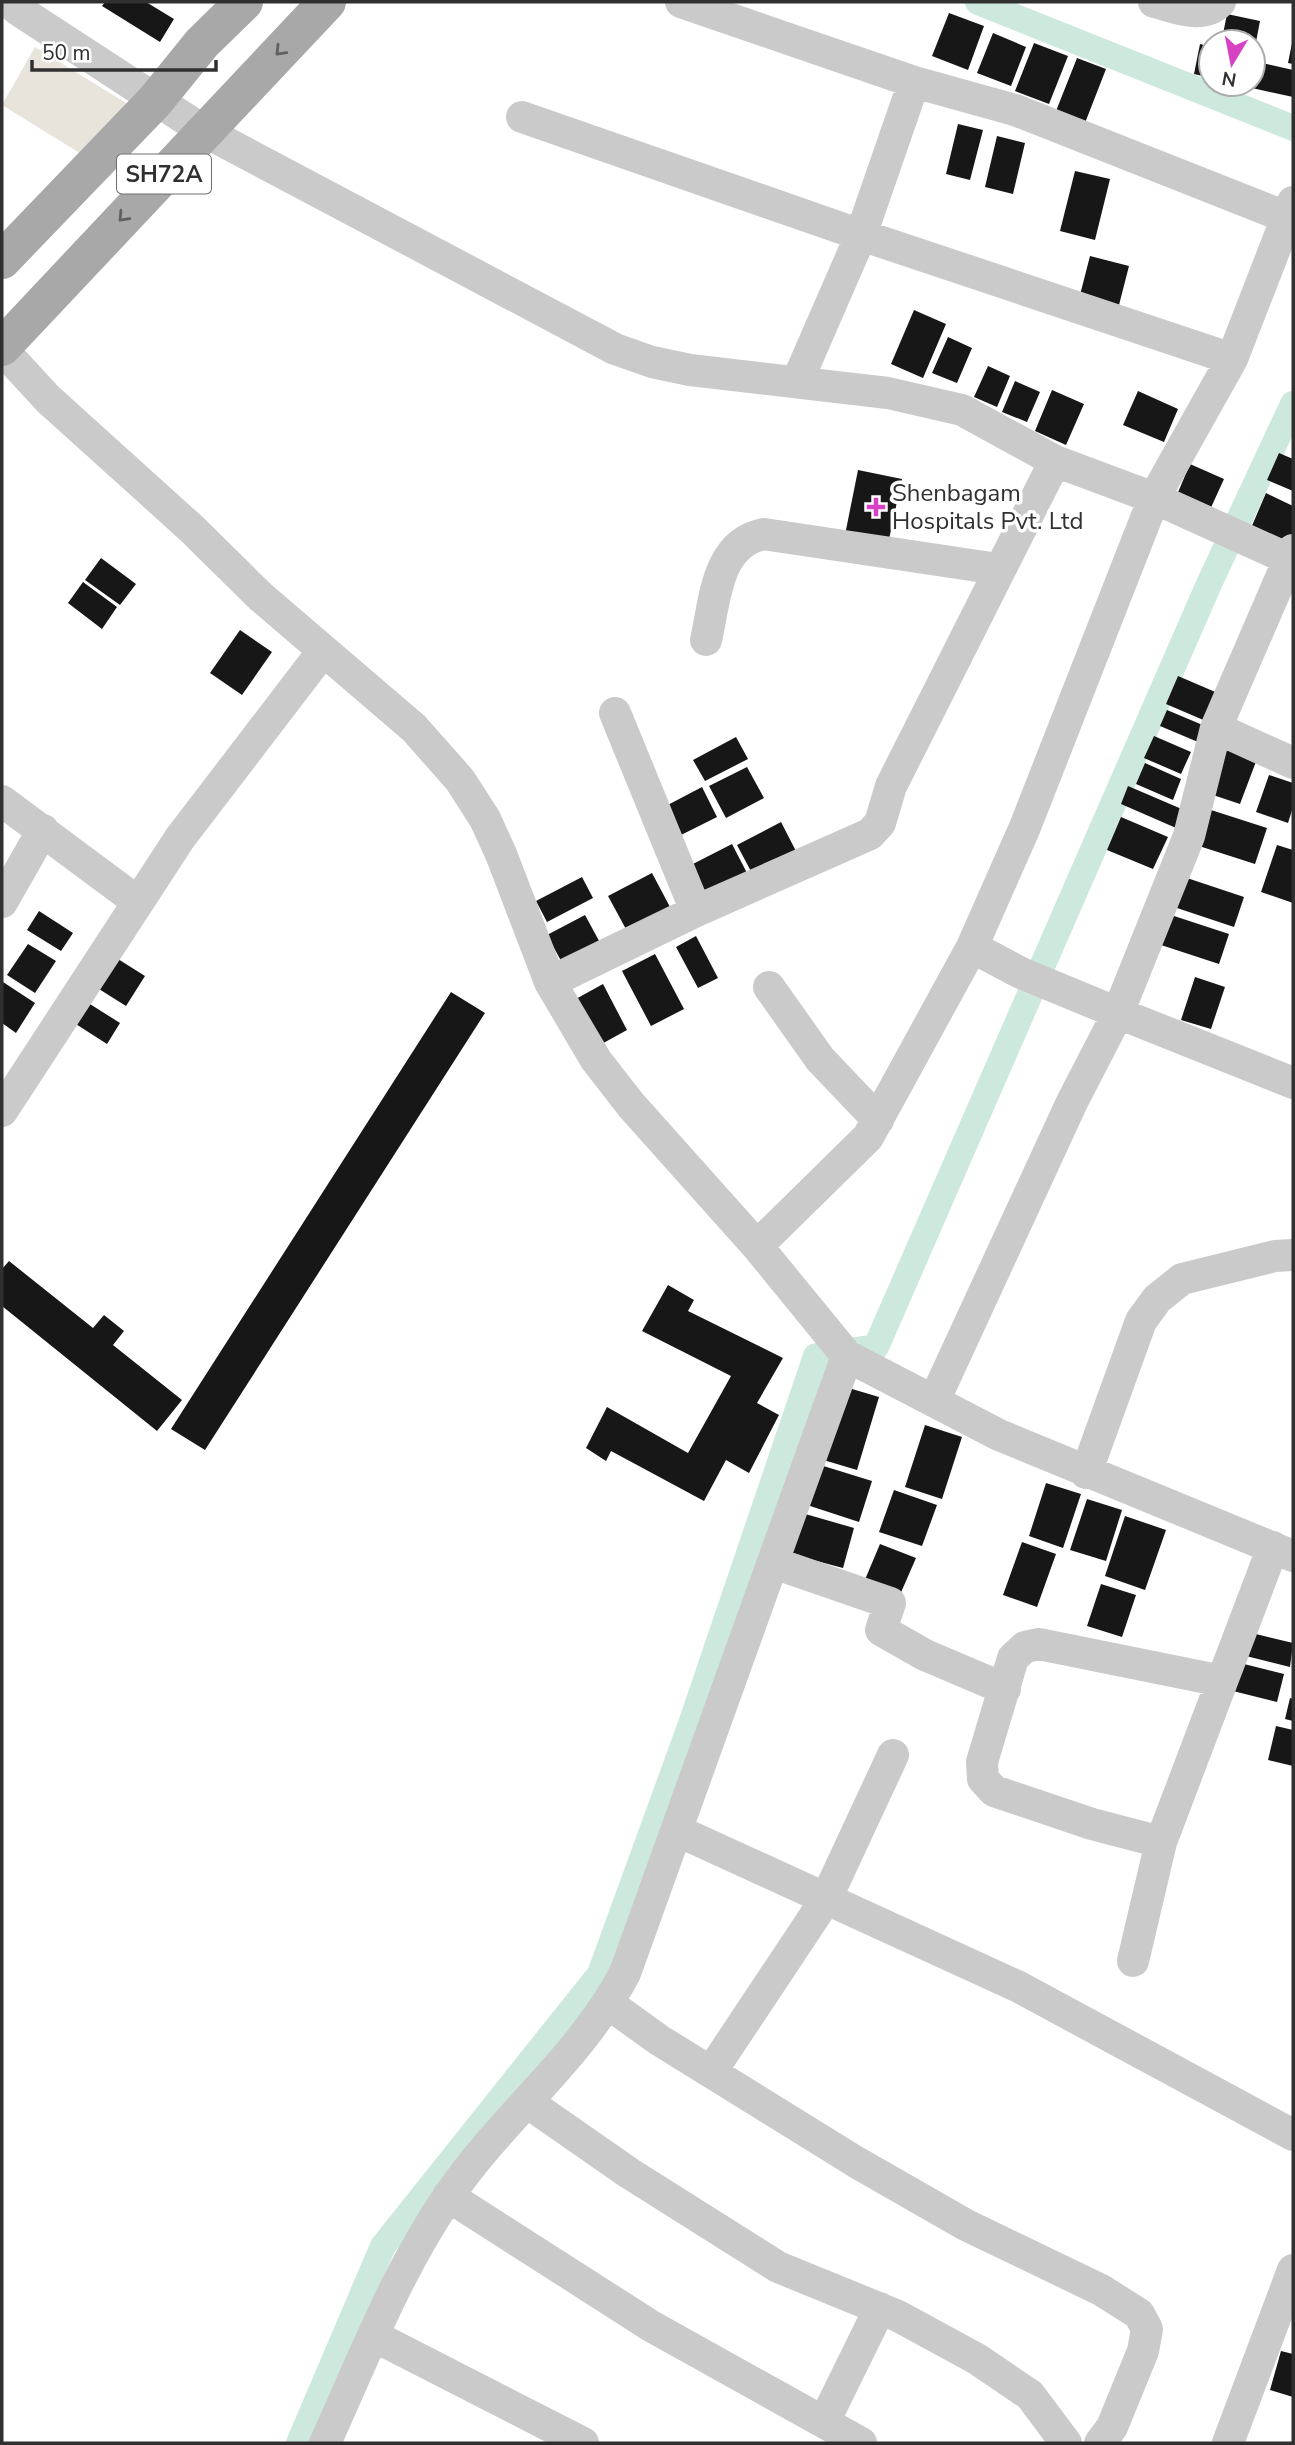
<svg xmlns="http://www.w3.org/2000/svg" width="1295" height="2445" viewBox="0 0 1295 2445" font-family="'Nunito Sans',sans-serif">
	<style>
		.green { fill: #e8e4dc }
		.lines { fill: none; stroke-linecap: round; stroke-linejoin: round }
		.canal { stroke: #cde9de; stroke-width: 26 }
		.building { fill: #171717 }
		.minor { stroke: #cacaca; stroke-width: 32 }
		.major { stroke: #a8a8a8; stroke-width: 38 }
		.oneway { stroke: #606060 }
		.poi-dot { fill: #d741c3; stroke: #fff; stroke-width: 2.5 }
		.labels { text-anchor: middle; stroke-width: 7; stroke-linejoin: round; paint-order: stroke }
		.shield { fill: #fff; stroke: #6e6e6e; stroke-width: 2 }
		.shield-label { font-size: 23px; font-weight: bold; fill: #303030 }
		.poi-label { font-size: 24px; fill: #303030; stroke: #fff; text-anchor: start }
	</style>
	<rect width="100%" height="100%" fill="#fff"/>
	<path class="green" d="M 35,47 L 126,103 L 91,160 L 2,105 Z"/>
	<g class="lines">
		<path class="canal" d="M 978,2 L 1293,128
			M 299,2443 L 383,2246 L 600,1974 L 691,1724 L 816,1356 L 876,1347 L 1209,584 L 1293,404"/>
	</g>
	<path class="building" d="M 105,2 L 146,2 L 174,19 L 160,42 L 102,6 Z
		M 949,13 L 984,26 L 968,70 L 932,56 Z
		M 1227,14 L 1260,21 L 1256,42 L 1223,34 Z
		M 993,33 L 1026,47 L 1011,86 L 977,73 Z
		M 1034,43 L 1068,56 L 1049,104 L 1015,91 Z
		M 1292,43 L 1293,43 L 1293,64 L 1288,63 Z
		M 1200,44 L 1211,47 L 1211,78 L 1194,74 Z
		M 1077,58 L 1106,69 L 1085,123 L 1056,111 Z
		M 1258,62 L 1293,70 L 1293,97 L 1252,88 Z
		M 958,124 L 983,130 L 970,180 L 946,174 Z
		M 997,136 L 1025,143 L 1013,194 L 985,187 Z
		M 1075,171 L 1110,179 L 1095,240 L 1060,231 Z
		M 1090,256 L 1129,266 L 1119,305 L 1080,295 Z
		M 914,310 L 946,324 L 923,378 L 891,364 Z
		M 948,337 L 972,348 L 957,383 L 932,373 Z
		M 988,366 L 1010,376 L 997,407 L 974,397 Z
		M 1015,381 L 1040,392 L 1027,422 L 1002,412 Z
		M 1052,390 L 1084,404 L 1066,445 L 1035,431 Z
		M 1138,391 L 1178,409 L 1164,442 L 1123,425 Z
		M 1279,453 L 1293,459 L 1293,491 L 1267,480 Z
		M 1190,464 L 1224,479 L 1209,512 L 1176,497 Z
		M 858,470 L 902,479 L 888,544 L 845,535 Z
		M 1266,493 L 1293,506 L 1293,533 L 1289,544 L 1251,528 Z
		M 101,558 L 136,584 L 120,605 L 85,580 Z
		M 83,582 L 117,607 L 102,629 L 68,603 Z
		M 240,630 L 272,652 L 242,695 L 210,673 Z
		M 1178,676 L 1220,694 L 1208,722 L 1166,704 Z
		M 1167,710 L 1205,726 L 1198,742 L 1160,726 Z
		M 1154,736 L 1191,752 L 1181,774 L 1144,758 Z
		M 736,737 L 748,759 L 705,781 L 693,760 Z
		M 1227,749 L 1257,759 L 1240,804 L 1210,794 Z
		M 1145,763 L 1181,779 L 1173,800 L 1136,784 Z
		M 747,767 L 764,798 L 726,818 L 709,786 Z
		M 1269,775 L 1293,783 L 1293,807 L 1288,823 L 1256,812 Z
		M 1128,786 L 1191,813 L 1183,831 L 1121,804 Z
		M 702,787 L 717,817 L 677,837 L 662,808 Z
		M 1211,810 L 1267,828 L 1255,864 L 1199,846 Z
		M 1121,817 L 1168,837 L 1153,869 L 1107,850 Z
		M 781,822 L 798,855 L 754,877 L 737,845 Z
		M 732,844 L 747,873 L 704,895 L 689,866 Z
		M 1277,845 L 1293,850 L 1293,903 L 1261,892 Z
		M 652,873 L 670,907 L 627,931 L 608,896 Z
		M 1181,876 L 1244,897 L 1234,927 L 1171,906 Z
		M 582,877 L 593,898 L 547,922 L 536,901 Z
		M 39,911 L 73,933 L 61,951 L 27,930 Z
		M 585,915 L 604,950 L 566,970 L 547,935 Z
		M 1171,915 L 1229,934 L 1219,964 L 1161,945 Z
		M 696,936 L 718,978 L 698,988 L 676,947 Z
		M 28,944 L 56,961 L 35,993 L 7,975 Z
		M 110,954 L 145,976 L 126,1006 L 91,984 Z
		M 655,954 L 684,1009 L 651,1026 L 622,971 Z
		M 1195,977 L 1225,987 L 1211,1029 L 1181,1020 Z
		M 3,982 L 35,1003 L 16,1033 L 2,1023 Z
		M 603,984 L 627,1030 L 598,1046 L 574,1000 Z
		M 451,992 L 485,1013 L 205,1450 L 171,1429 Z
		M 82,999 L 120,1023 L 107,1044 L 68,1019 Z
		M 9,1261 L 93,1328 L 104,1315 L 124,1331 L 113,1345 L 182,1400 L 157,1431 L 2,1306 L 2,1269 Z
		M 668,1285 L 694,1300 L 688,1311 L 783,1358 L 757,1403 L 779,1415 L 749,1473 L 726,1460 L 704,1501 L 611,1451 L 606,1461 L 586,1448 L 607,1407 L 688,1453 L 731,1376 L 642,1331 Z
		M 842,1386 L 879,1397 L 857,1470 L 820,1459 Z
		M 925,1425 L 962,1437 L 942,1499 L 905,1487 Z
		M 817,1464 L 872,1481 L 859,1522 L 804,1504 Z
		M 1046,1483 L 1081,1494 L 1063,1548 L 1029,1536 Z
		M 894,1490 L 937,1505 L 922,1546 L 879,1532 Z
		M 1087,1499 L 1122,1510 L 1106,1561 L 1070,1550 Z
		M 795,1511 L 854,1528 L 843,1568 L 783,1552 Z
		M 1125,1516 L 1166,1530 L 1145,1590 L 1105,1576 Z
		M 1022,1542 L 1056,1554 L 1037,1607 L 1003,1595 Z
		M 880,1544 L 916,1558 L 899,1597 L 864,1582 Z
		M 1101,1584 L 1136,1595 L 1122,1637 L 1087,1626 Z
		M 1252,1633 L 1293,1643 L 1290,1667 L 1246,1656 Z
		M 1240,1663 L 1284,1674 L 1277,1702 L 1233,1691 Z
		M 1290,1698 L 1293,1699 L 1293,1721 L 1285,1719 Z
		M 1276,1726 L 1293,1730 L 1293,1766 L 1268,1760 Z
		M 1281,2351 L 1293,2354 L 1293,2397 L 1270,2390 Z"/>
	<g class="lines">
		<path class="minor" d="M 681,2 L 914,82 L 1015,110 L 1286,217
			M 1154,2 C 1176,7 1202,20 1220,2
			M 17,9 L 204,131 L 615,349 L 652,362 L 690,370 L 888,393 L 962,410 L 1055,461 L 1154,498 L 1293,561
			M 522,117 L 861,235 L 1232,359
			M 2,349 L 48,399 L 192,529 L 261,597 L 414,728 L 460,780 L 485,819 L 501,854 L 550,982 L 596,1060 L 631,1105 L 757,1246 L 847,1356 L 999,1435 L 1293,1556
			M 797,382 L 861,235 L 914,82
			M 1293,550 L 1216,728 L 1189,836 L 1118,1013 L 1293,1083
			M 706,640 C 715,601 716,543 764,534 L 998,569
			M 615,713 L 696,911
			M 1216,728 L 1293,763
			M 2,801 L 138,902
			M 2,902 L 43,830
			M 550,982 L 696,911 L 870,834 L 880,823 L 891,786 L 1055,461
			M 769,987 L 820,1059 L 878,1120
			M 2,1111 L 180,838 L 323,651
			M 757,1246 L 868,1137 L 972,947 L 1025,827 L 1154,498 L 1232,359 L 1293,202
			M 934,1401 L 1072,1102 L 1118,1013 L 1021,973 L 972,947
			M 1086,1473 L 1141,1321 L 1157,1299 L 1182,1279 L 1275,1256 L 1293,1255
			M 774,1563 L 890,1603 L 881,1630 L 925,1655 L 1005,1689
			M 678,1831 L 1019,1987 L 1293,2135
			M 1161,1842 L 1092,1824 L 994,1791 L 983,1779 L 982,1762 L 1013,1658 L 1025,1647 L 1039,1644 L 1222,1681
			M 1133,1961 L 1161,1842 L 1273,1547
			M 609,2004 L 659,2040 L 856,2162 L 966,2225 L 1101,2290 L 1139,2314 L 1147,2329 L 1143,2351 L 1112,2427 L 1100,2443
			M 711,2072 L 826,1899 L 893,1755
			M 527,2102 L 629,2173 L 778,2267 L 898,2316 L 977,2359 L 1030,2395 L 1066,2443
			M 448,2196 L 651,2326 L 861,2443
			M 374,2336 L 583,2443
			M 824,2422 L 880,2308
			M 325,2443 C 363,2360 396,2273 448,2197 C 502,2117 580,2059 625,1973 L 847,1356
			M 1228,2443 L 1293,2270"/>
		<path class="major" d="M 2,260 L 155,101 L 202,43 L 244,2
			M 2,347 L 327,2"/>
	</g>
	<defs><path id="oneway-chevron" d="M-2-3.5L2.5 0L-2 3.5" fill="none" stroke-width="1.6" stroke-linecap="round" stroke-linejoin="round" transform="scale(1.75)"/></defs>
	<g class="oneway">
		<use href="#oneway-chevron" transform="translate(280 51) rotate(134)"/>
		<use href="#oneway-chevron" transform="translate(123 217) rotate(133)"/>
	</g>
	<path class="poi-dot" d="M872.5 496.5h7v7h7v7h-7v7h-7v-7h-7v-7h7z"/>
	<g class="labels">
		<rect class="shield" x="117" y="154.5" width="94" height="39" rx="5"/>
		<g class="shield-label">
			<text x="164" y="182">SH72A</text>
		</g>
		<g class="poi-label">
			<text x="892" y="501">Shenbagam<tspan x="892" dy="28">Hospitals Pvt. Ltd</tspan></text>
		</g>
	</g>
	<rect width="1295" height="2445" fill="none" stroke="#303030" stroke-width="7"/>
	<g transform="translate(1232 63) rotate(190)"><circle r="33" fill="#ffffff" stroke="#acacac" stroke-width="2"/>
	<path d="M0-5L12 26L0 18L-12 26Z" fill="#d741c3"/>
	<text y="-10" font-size="19" font-weight="bold" text-anchor="middle" fill="#303030">N</text>
	</g>
	<path d="M32 60v10h184v-10" fill="none" stroke="#303030" stroke-width="3.5"/>
	<text x="42" y="60" font-size="21" fill="#303030" stroke="#ffffff" stroke-width="5" paint-order="stroke">50 m</text>
</svg>
